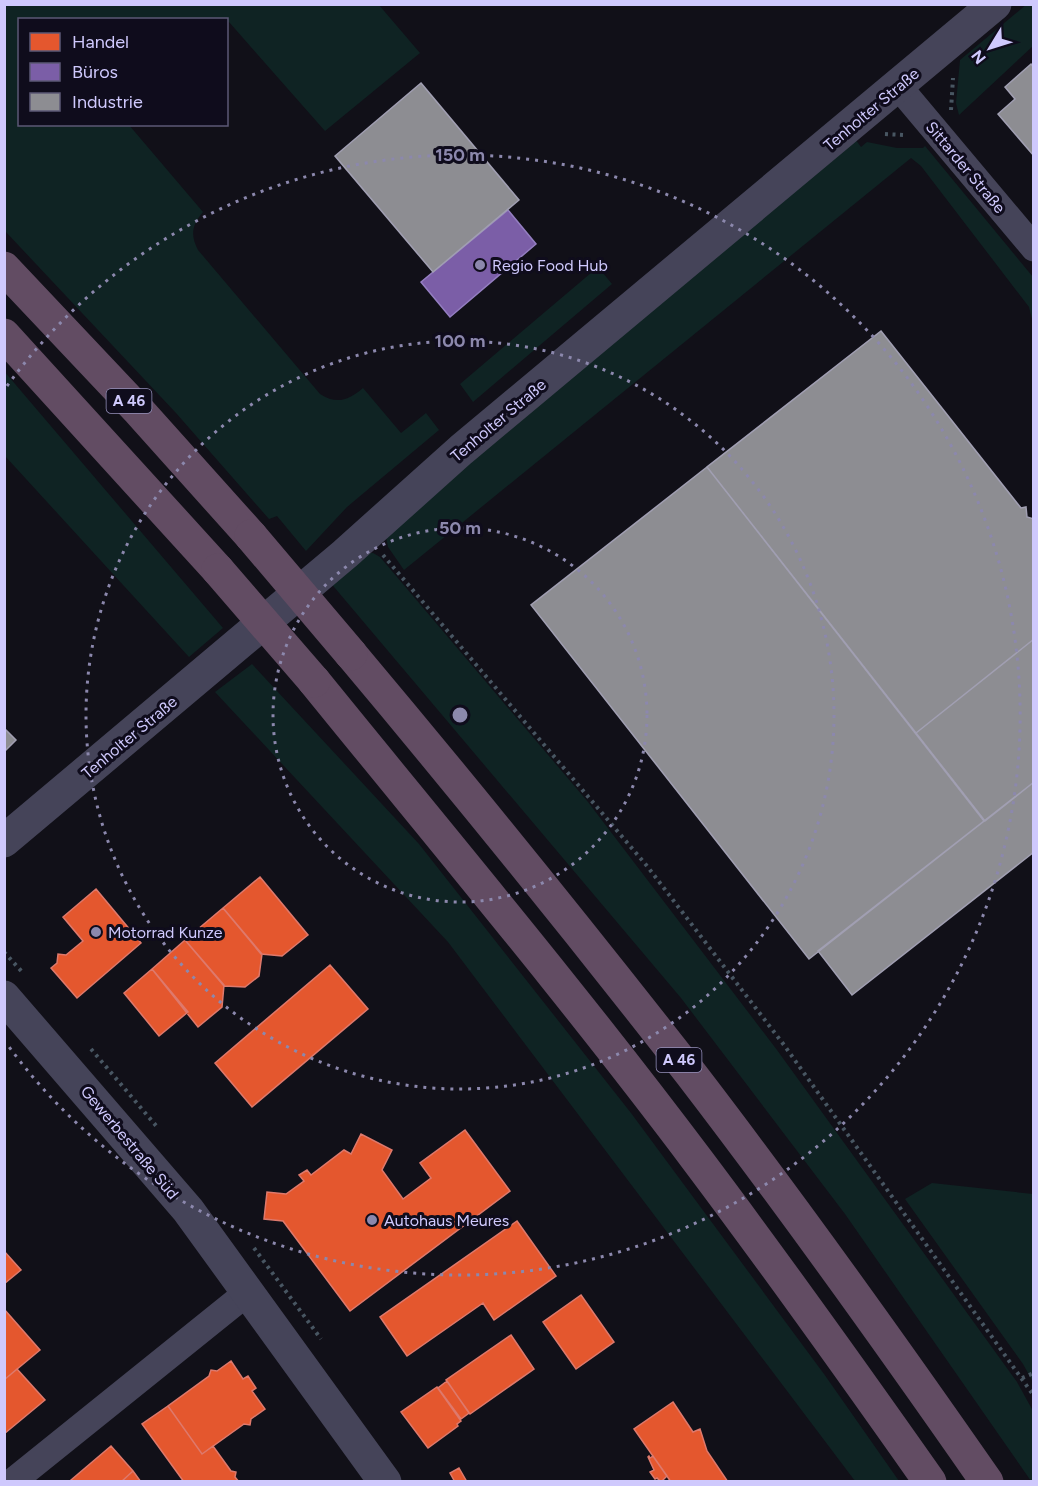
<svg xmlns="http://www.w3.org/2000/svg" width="1038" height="1486" viewBox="0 0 1038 1486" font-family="Figtree,sans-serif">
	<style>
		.green { fill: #0f2323 }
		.shops { fill: #e4572e; stroke: #de796c; stroke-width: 1.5 }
		.offices { fill: #7b5ea7; stroke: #947ec1; stroke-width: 1.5 }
		.industry { fill: #8d8d92; stroke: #a19fb2; stroke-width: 1.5 }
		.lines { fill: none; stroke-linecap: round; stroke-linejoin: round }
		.path { stroke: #485662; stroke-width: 4; stroke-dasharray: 3 4.5; stroke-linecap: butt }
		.minor { stroke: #454459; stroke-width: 27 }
		.tertiary { stroke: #454459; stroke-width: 33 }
		.motorway { stroke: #624c63; stroke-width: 33 }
		.motorway-bridge { stroke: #624c63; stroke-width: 33 }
		.ring { fill: none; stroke: #8c88ad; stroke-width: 3; stroke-dasharray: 3 6 }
		.poi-dot { fill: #8c88ad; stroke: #0f0c1c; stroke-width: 2 }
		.labels { text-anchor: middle; stroke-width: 6; stroke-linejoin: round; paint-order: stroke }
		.shield { fill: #0f0c1c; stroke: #9590ba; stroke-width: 1.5 }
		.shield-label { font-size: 15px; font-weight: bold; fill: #cfc9fd }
		.street-label { font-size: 16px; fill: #cfc9fd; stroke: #0f0c1c }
		.poi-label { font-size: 16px; fill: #cfc9fd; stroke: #0f0c1c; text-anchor: start }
		.centre { fill: #8c88ad; stroke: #0f0c1c; stroke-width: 3 }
		.ring-label { font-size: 18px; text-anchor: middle; font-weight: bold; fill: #8c88ad; stroke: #0f0c1c; stroke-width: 6; stroke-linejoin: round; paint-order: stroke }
	</style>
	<rect width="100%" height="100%" fill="#111018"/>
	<path class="green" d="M 5,4 L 379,5 L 420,53 L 325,131 L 229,22 L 227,23 L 226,20 L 20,20 L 20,124 L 129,125 L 203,212 C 192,225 190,235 198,250 L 320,394 C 337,405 349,400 363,388 L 401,433 L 426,413 L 439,430 L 347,507 L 306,551 L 277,516 L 269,519 L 176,413 L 5,231 Z
		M 1027,4 L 1033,5 L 1033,46 L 959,115 L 956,103 L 960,60 Z
		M 855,139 L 861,147 L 867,142 L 897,148 L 923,148 L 925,146 L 1033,277 L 1033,323 L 1029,307 L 921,166 L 911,158 L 404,570 L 388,547 L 385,532 Z
		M 598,267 L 612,284 L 473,402 L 460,384 Z
		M 4,371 L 223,628 L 189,657 L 5,456 Z
		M 373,553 L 380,557 L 588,802 L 777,1050 L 1017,1382 L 1033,1411 L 1033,1481 L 1031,1481 L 845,1214 L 681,998 L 329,581 L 360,554 Z
		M 252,664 L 419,844 L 631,1113 L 824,1374 L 899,1481 L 855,1481 L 448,942 L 215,692 Z
		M 932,1183 L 1033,1194 L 1033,1382 L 1023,1364 L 905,1199 Z"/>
	<path class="shops" d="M 260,877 L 308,935 L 282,956 L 261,954 L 223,908 Z
		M 96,889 L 141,943 L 77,998 L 51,968 L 57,963 L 58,954 L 66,955 L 83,941 L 63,917 Z
		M 223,908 L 262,954 L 259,976 L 245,987 L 224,986 L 185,940 Z
		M 185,940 L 224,985 L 222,1007 L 198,1027 L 152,969 Z
		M 330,965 L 368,1009 L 252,1107 L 215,1063 Z
		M 152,969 L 188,1012 L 159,1036 L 124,993 Z
		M 465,1130 L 510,1191 L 350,1311 L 283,1221 L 264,1219 L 267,1192 L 286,1194 L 304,1181 L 299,1175 L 307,1170 L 311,1175 L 344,1150 L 351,1154 L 361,1134 L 392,1150 L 382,1170 L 403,1199 L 431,1178 L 420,1163 Z
		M 517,1221 L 556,1276 L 494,1320 L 483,1303 L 407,1356 L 380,1317 Z
		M 4,1251 L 21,1270 L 4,1284 Z
		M 581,1295 L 614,1342 L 576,1369 L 543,1322 Z
		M 4,1309 L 40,1350 L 4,1380 Z
		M 511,1335 L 534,1369 L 470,1414 L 446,1380 Z
		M 231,1361 L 243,1379 L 248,1376 L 256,1388 L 252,1391 L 265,1409 L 251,1419 L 250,1425 L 244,1424 L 202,1454 L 168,1406 L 209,1376 L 211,1370 L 217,1371 Z
		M 17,1369 L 45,1400 L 4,1434 L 4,1380 Z
		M 447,1381 L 469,1413 L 461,1419 L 438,1388 Z
		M 437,1387 L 461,1421 L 457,1424 L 458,1426 L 428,1448 L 401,1412 Z
		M 673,1402 L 693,1432 L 700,1429 L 707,1451 L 728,1482 L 671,1482 L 634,1429 Z
		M 168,1406 L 202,1454 L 213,1446 L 231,1471 L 236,1472 L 235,1477 L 239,1482 L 184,1482 L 142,1424 Z
		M 111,1446 L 133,1471 L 121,1482 L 73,1482 L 71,1480 Z
		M 649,1456 L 650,1458 L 653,1456 L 667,1476 L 661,1482 L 657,1478 L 655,1479 L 650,1472 L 654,1470 L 648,1457 Z
		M 459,1468 L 467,1482 L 455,1482 L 450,1473 Z
		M 133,1471 L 141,1482 L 121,1482 Z"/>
	<path class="offices" d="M 508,210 L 536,244 L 450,317 L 421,282 Z"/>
	<path class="industry" d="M 1031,64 L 1034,68 L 1034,156 L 998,114 L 1015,99 L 1005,87 Z
		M 421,83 L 519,200 L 433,272 L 335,156 Z
		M 881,331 L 1021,508 L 1026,507 L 1027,517 L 1034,519 L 1034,639 L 916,733 L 707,467 Z
		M 707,467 L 984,821 L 809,959 L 531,605 Z
		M 1034,639 L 1034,782 L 985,821 L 916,733 Z
		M 4,728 L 16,740 L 4,752 Z
		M 1034,782 L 1034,852 L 852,995 L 818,951 Z"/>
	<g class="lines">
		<path class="path" d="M 951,110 L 953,78
			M 885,134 L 904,135
			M 383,555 L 647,866 L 784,1045 L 1034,1396
			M 4,952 L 24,974
			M 91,1049 L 158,1128
			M 254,1248 L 321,1339
			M 1022,1378 L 1034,1373"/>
		<path class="minor" d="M 898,86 L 1034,248
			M 12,1482 L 248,1292"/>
		<path class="tertiary" d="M 4,841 L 345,554 L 461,450 L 995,4
			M 4,997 L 188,1210 L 385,1482"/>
		<path class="motorway" d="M 4,268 L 139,411 L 251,536
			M 4,335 L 218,570
			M 351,654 C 467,792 580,932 691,1074 C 793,1207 891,1344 987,1482
			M 314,681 C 443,840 575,997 698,1161 C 777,1266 854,1374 930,1482"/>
		<path class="motorway-bridge" d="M 251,536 L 351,654
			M 218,570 L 314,681"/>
	</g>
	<g class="ring">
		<circle cx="460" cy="715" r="187"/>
		<circle cx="460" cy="715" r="374"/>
		<path d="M7 386A560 560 0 1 1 7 1044"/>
	</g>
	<g class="poi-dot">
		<circle cx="480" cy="265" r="6"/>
		<circle cx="96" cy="932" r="6"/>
		<circle cx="372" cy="1220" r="6"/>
	</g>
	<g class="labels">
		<g class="shield">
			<rect x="106.5" y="389" width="45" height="24" rx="4.5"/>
			<rect x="656.5" y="1048" width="45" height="24" rx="4.5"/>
		</g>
		<g class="shield-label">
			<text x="129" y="406">A 46</text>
			<text x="679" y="1065">A 46</text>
		</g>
		<g class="street-label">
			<text transform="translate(871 109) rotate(-40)" y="6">Tenholter Straße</text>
			<text transform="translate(966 167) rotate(50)" y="6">Sittarder Straße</text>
			<text transform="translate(498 420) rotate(-40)" y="6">Tenholter Straße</text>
			<text transform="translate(129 737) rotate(-40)" y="6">Tenholter Straße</text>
			<text transform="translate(130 1142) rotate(50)" y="6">Gewerbestraße Süd</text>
		</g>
		<g class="poi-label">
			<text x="492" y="271">Regio Food Hub</text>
			<text x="108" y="938">Motorrad Kunze</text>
			<text x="384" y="1226">Autohaus Meures</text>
		</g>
	</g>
	<circle cx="460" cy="715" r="9" class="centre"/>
	<g class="ring-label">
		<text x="460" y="161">150 m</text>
		<text x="460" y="347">100 m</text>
		<text x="460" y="534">50 m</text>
	</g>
	<rect width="1038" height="1486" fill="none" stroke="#cfc9fd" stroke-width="12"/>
	<rect x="18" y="18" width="210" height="108" fill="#0f0c1c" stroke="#5c5876" stroke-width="1.5"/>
	<rect x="30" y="33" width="30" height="18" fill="#e4572e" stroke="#5c5876" stroke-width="1.5"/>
	<text x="72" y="48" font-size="18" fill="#cfc9fd">Handel</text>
	<rect x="30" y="63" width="30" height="18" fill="#7b5ea7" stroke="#5c5876" stroke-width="1.5"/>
	<text x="72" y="78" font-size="18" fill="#cfc9fd">Büros</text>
	<rect x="30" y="93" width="30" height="18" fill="#8d8d92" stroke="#5c5876" stroke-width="1.5"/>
	<text x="72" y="108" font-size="18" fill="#cfc9fd">Industrie</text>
	<g transform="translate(990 48) rotate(232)" stroke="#0f0c1c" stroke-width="4.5" paint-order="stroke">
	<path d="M0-4.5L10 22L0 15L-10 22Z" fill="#cfc9fd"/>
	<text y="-9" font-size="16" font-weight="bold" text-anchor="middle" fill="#cfc9fd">N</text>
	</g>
</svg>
